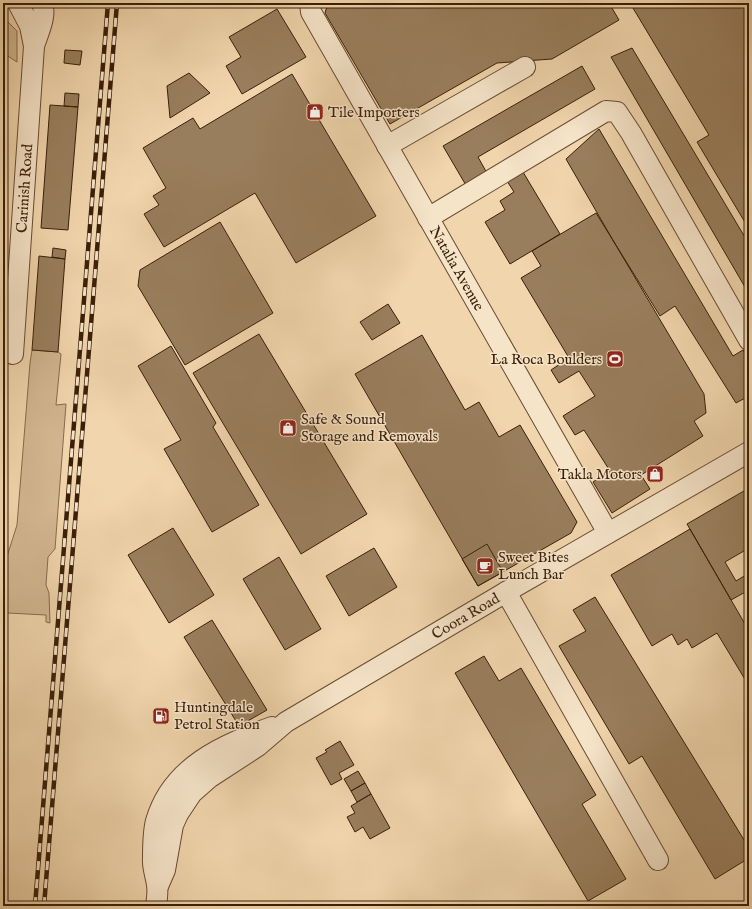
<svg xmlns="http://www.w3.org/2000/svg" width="752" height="909" viewBox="0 0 752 909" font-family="'IM FELL English',serif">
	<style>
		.green { fill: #d2b690; stroke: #866a4c }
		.building { fill: #997e5d; stroke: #3a1f08 }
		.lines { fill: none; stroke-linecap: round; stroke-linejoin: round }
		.minor-casing { stroke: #684c31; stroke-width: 22 }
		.minor { stroke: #f6e4c9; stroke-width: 20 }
		.rail-casing { stroke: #3a1f08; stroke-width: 4.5 }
		.rail { stroke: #f6e4c9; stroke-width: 3; stroke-dasharray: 9; stroke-linecap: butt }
		.labels { text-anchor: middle; stroke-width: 3; stroke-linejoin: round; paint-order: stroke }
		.poi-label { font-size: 15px; fill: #3a1f08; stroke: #f6e4c9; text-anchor: start }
		.street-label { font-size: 15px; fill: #3a1f08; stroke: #f6e4c9 }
	</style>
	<rect width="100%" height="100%" fill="#f1d5ac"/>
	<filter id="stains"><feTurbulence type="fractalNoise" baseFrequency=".005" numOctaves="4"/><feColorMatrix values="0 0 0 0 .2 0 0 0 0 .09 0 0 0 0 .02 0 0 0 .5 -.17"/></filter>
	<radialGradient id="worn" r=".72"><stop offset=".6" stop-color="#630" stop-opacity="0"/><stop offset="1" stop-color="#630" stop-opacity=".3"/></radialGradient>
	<path class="green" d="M 8,22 L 17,31 L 17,62 L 3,53 L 3,25 Z
		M 32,350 L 58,352 L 61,354 L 56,405 L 66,404 L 55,549 L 48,557 L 46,585 L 49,593 L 50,623 L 46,622 L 46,615 L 8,613 L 6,617 L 3,648 L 3,569 L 17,525 L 30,363 Z"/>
	<path class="building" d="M 328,3 L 609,3 L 619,20 L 552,59 L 497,63 L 390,124 L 325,13 Z
		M 630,3 L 749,3 L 749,229 L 697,142 L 709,135 Z
		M 277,9 L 306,57 L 242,94 L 226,66 L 241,57 L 229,37 Z
		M 632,48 L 749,244 L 749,294 L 611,57 Z
		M 65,50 L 82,51 L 80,65 L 64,63 Z
		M 582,66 L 595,89 L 478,157 L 488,175 L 467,187 L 443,146 Z
		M 189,73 L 210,93 L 170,118 L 167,86 Z
		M 292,74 L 376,216 L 296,263 L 255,193 L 164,247 L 144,214 L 159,205 L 153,196 L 166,188 L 143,148 L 193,118 L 200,129 Z
		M 65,93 L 79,94 L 78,107 L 64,106 Z
		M 50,105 L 78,107 L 68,230 L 41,228 Z
		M 599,129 L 733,356 L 743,350 L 749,360 L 749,396 L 736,403 L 675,306 L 660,316 L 614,242 L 566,159 Z
		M 523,172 L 560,234 L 510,264 L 485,222 L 505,210 L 500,201 L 514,192 L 507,181 Z
		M 596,213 L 614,242 L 704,394 L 706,413 L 694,421 L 703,436 L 641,475 L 650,489 L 612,513 L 593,482 L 610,471 L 584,430 L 575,435 L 563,416 L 595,396 L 579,371 L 559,383 L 551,370 L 569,358 L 521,278 L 541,266 L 532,251 Z
		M 220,222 L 273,313 L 185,365 L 138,286 L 140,270 Z
		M 53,248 L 66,250 L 65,259 L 52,257 Z
		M 39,256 L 65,259 L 58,352 L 32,350 Z
		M 388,304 L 400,323 L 372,340 L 360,322 Z
		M 259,334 L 367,514 L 301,554 L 193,373 Z
		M 422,335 L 465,410 L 479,402 L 499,437 L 520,425 L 577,522 L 571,533 L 478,586 L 355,374 Z
		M 171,346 L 216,423 L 213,427 L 259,505 L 212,532 L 164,449 L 181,440 L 138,366 Z
		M 749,488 L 749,548 L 725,562 L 736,581 L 749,573 L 749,590 L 731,600 L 687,524 Z
		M 173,528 L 214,595 L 169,623 L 128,555 Z
		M 690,529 L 749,631 L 749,686 L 717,633 L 692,648 L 687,639 L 678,645 L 672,634 L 652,646 L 611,575 Z
		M 487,544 L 503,572 L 478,586 L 462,559 Z
		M 374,548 L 397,587 L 349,616 L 326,576 Z
		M 279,557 L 321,629 L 285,650 L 243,579 Z
		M 595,597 L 749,848 L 749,858 L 715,879 L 642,756 L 629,764 L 559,646 L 586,631 L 573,610 Z
		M 212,620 L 267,710 L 239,726 L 184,637 Z
		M 484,656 L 499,681 L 521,668 L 596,795 L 582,804 L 626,879 L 588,901 L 455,673 Z
		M 340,741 L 354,765 L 339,773 L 342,779 L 331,785 L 316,758 L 327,752 L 325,750 Z
		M 358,771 L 365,783 L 351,791 L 344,779 Z
		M 365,783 L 371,794 L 357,802 L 351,791 Z
		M 371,794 L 390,828 L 370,839 L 363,827 L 355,832 L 347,817 L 355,813 L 351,806 Z"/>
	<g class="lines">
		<defs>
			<g id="minor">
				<path d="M 18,3 L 30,26 L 34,46"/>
				<path id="s1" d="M 310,3 L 311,12 L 608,533"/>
				<path d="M 387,146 L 525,67"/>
				<path d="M 428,218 L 606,111 L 617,112 L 631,133 L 749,340"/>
				<path id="s2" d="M 13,354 L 34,46 C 38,33 47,16 42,3"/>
				<path d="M 506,592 L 658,860"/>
				<path id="s3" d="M 158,886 L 165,870 L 173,825 L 178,814 L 192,793 L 209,778 L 258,746 L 286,722 L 506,592 L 749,452"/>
				<path d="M 156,906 C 157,899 158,891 157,885 C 156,876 152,867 153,858 C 153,846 153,832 156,821 C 172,766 223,745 272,727"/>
			</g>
		</defs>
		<use href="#minor" class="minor-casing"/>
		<use href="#minor" class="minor"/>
		<defs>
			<path id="rail" d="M 35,906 L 108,3
				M 44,906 L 117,3"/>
		</defs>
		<use href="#rail" class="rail-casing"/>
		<use href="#rail" class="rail"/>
	</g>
	<defs>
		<symbol id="shop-square" viewBox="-11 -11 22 22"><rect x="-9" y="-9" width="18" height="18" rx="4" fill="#8f2418" stroke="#f6e4c9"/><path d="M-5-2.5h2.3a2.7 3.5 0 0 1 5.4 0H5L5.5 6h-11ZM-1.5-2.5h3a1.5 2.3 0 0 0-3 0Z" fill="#fff"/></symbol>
		<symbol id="stadium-square" viewBox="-11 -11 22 22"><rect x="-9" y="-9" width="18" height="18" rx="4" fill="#8f2418" stroke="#f6e4c9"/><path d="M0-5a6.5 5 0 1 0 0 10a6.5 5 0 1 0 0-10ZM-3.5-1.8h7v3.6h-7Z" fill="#fff"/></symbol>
		<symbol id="cafe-square" viewBox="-11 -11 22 22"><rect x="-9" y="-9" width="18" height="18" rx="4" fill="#8f2418" stroke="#f6e4c9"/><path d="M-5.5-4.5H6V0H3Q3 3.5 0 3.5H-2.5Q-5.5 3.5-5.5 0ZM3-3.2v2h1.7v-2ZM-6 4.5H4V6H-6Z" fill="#fff"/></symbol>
		<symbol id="fuel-square" viewBox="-11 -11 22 22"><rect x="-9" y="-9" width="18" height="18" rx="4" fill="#8f2418" stroke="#f6e4c9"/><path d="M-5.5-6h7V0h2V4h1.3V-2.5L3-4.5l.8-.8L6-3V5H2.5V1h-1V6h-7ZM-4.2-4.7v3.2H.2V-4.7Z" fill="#fff"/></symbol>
	</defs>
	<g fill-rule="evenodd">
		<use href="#shop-square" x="305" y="102" width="20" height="20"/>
		<use href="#stadium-square" x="605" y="349" width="20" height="20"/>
		<use href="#shop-square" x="278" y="418" width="20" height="20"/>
		<use href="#shop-square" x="645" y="464" width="20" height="20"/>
		<use href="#cafe-square" x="475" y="556" width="20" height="20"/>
		<use href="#fuel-square" x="151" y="706" width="20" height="20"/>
	</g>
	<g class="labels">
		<g class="poi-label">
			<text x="328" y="117">Tile Importers</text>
			<text x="602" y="364" text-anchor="end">La Roca Boulders</text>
			<text x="301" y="424">Safe &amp; Sound<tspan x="301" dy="17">Storage and Removals</tspan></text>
			<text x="642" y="479" text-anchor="end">Takla Motors</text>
			<text x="498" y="562">Sweet Bites<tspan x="498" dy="17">Lunch Bar</tspan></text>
			<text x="174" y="712">Huntingdale<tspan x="174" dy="17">Petrol Station</tspan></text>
		</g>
		<g class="street-label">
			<text dy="5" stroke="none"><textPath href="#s2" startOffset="166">Carinish Road</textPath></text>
			<text dy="5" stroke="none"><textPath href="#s1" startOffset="304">Natalia Avenue</textPath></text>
			<text dy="5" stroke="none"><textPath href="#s3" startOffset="427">Coora Road</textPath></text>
		</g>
	</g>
	<rect width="752" height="909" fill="none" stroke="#f1d5ac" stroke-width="16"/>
	<rect x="4" y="4" width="744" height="901" fill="none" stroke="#3a1f08" stroke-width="2"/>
	<rect x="8" y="8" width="736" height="893" fill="none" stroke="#3a1f08"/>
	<rect width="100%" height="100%" filter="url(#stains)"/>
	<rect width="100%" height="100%" fill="url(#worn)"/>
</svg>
